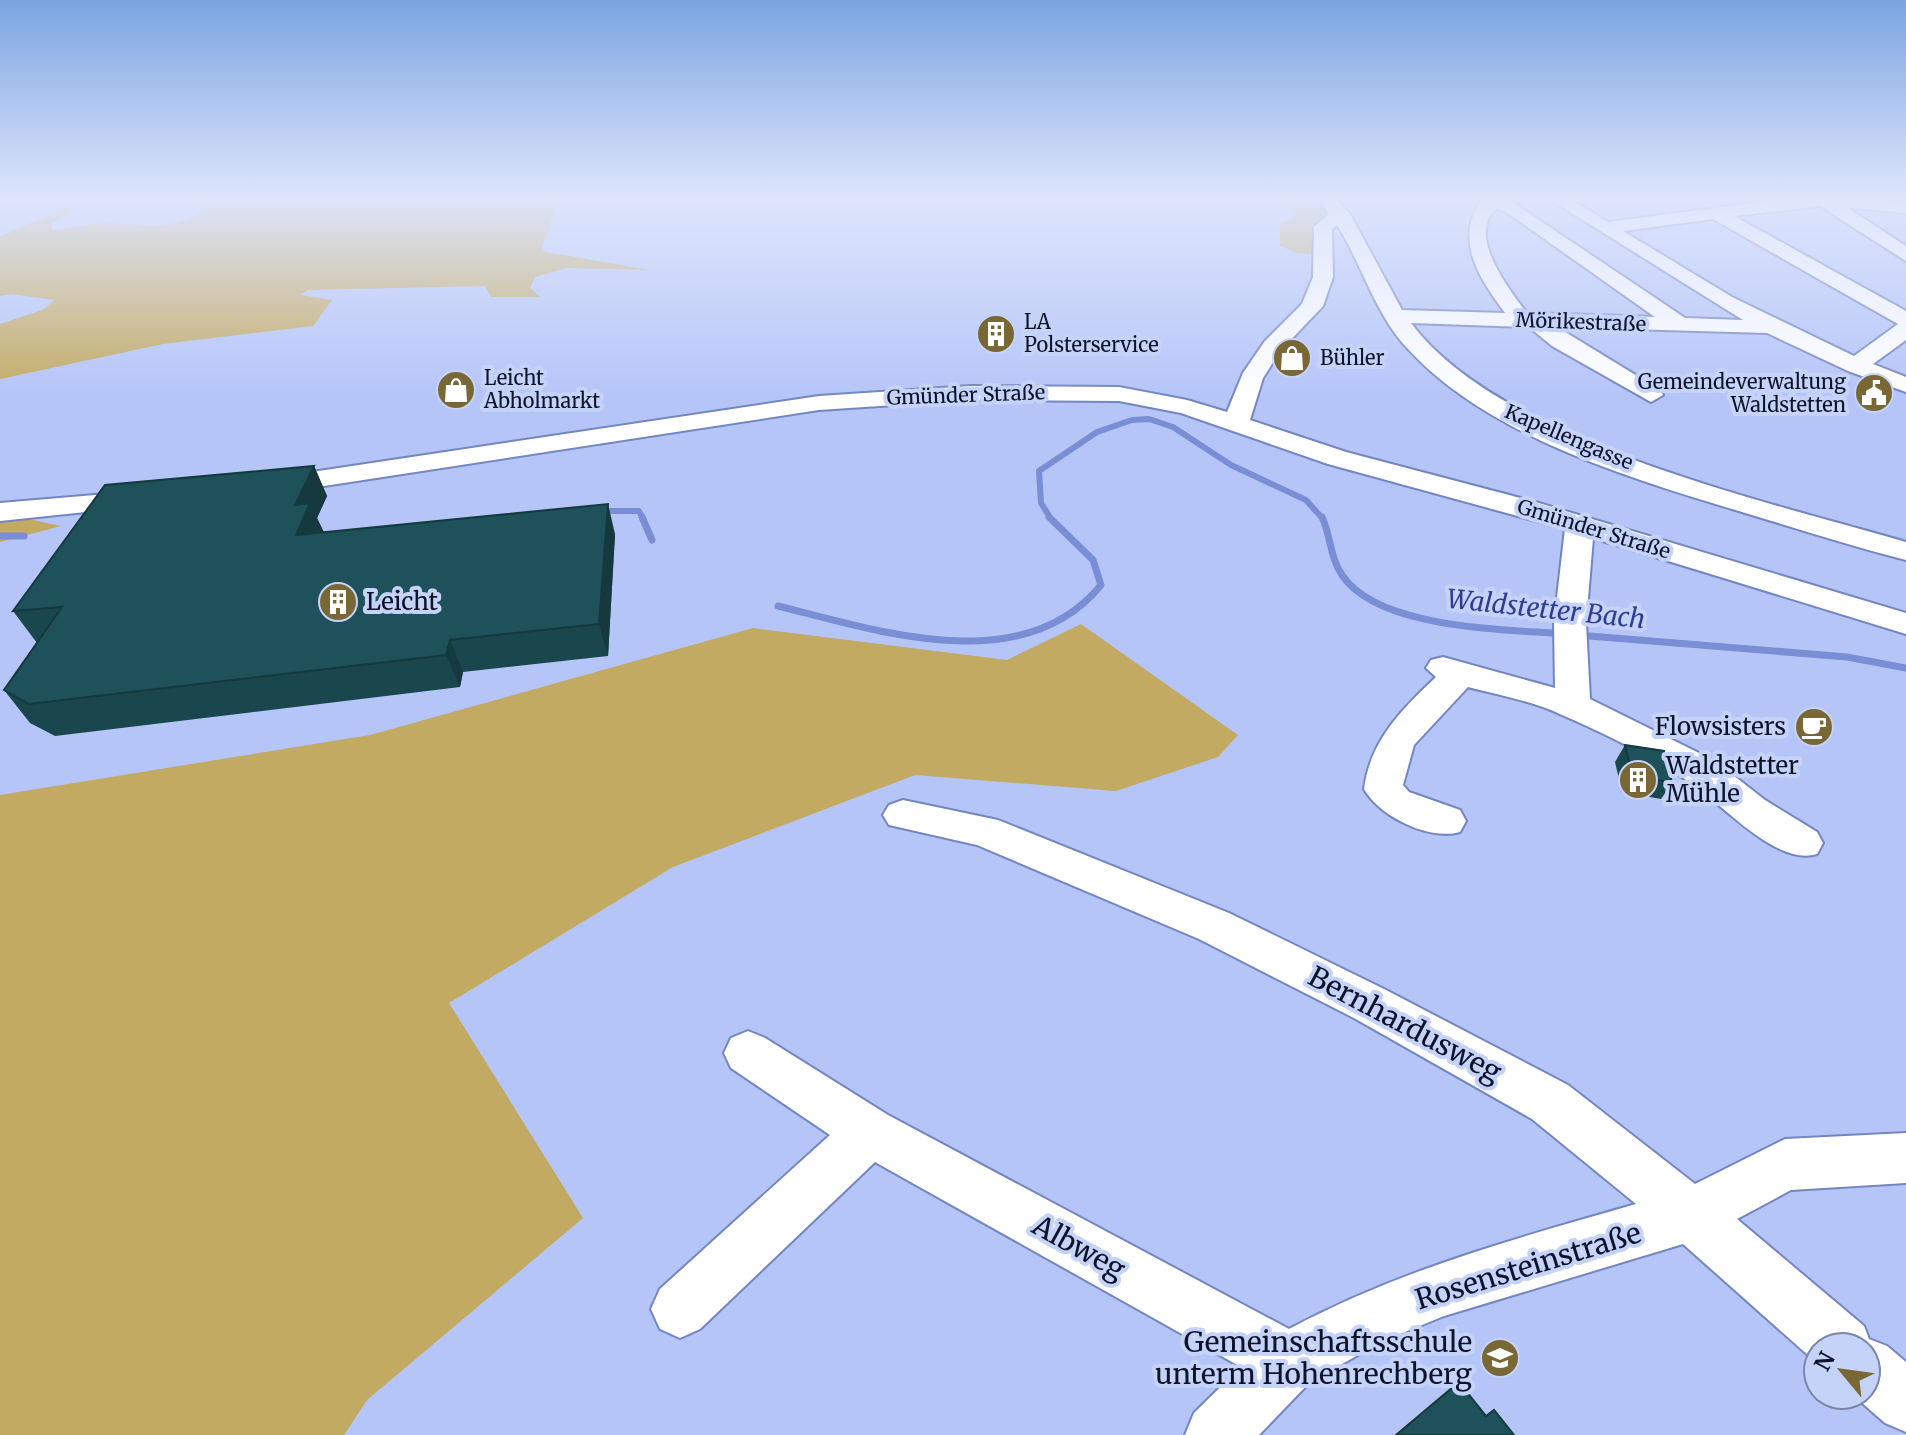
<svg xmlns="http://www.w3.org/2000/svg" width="1906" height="1435" viewBox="0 0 1906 1435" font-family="Merriweather,serif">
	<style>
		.green { fill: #c3aa63 }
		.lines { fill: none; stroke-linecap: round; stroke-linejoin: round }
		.stream-far2 { stroke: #798ed4; stroke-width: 4 }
		.stream-far1 { stroke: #798ed4; stroke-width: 6 }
		.stream { stroke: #798ed4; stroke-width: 7 }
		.minor-casing { stroke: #7486c1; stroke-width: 4 }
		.minor { fill: #fff; fill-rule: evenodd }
		.wall { fill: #1a464d }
		.shaded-wall { fill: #15393e }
		.building { fill: #1e5159; stroke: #15393e; stroke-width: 2 }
		.labels { text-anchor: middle; stroke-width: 8; stroke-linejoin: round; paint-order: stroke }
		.far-poi-label { font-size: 20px; fill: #0d1329; stroke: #c6d3f9; text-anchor: start }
		.far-street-label { font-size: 20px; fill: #0d1329; stroke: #c6d3f9 }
		.poi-label { font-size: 24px; fill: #0d1329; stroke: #c6d3f9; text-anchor: start }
		.water-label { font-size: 26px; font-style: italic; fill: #2e3e91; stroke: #c6d3f9 }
		.near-street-label { font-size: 28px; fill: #0d1329; stroke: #c6d3f9 }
		.near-poi-label { font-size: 28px; fill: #0d1329; stroke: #c6d3f9; text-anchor: end }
	</style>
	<rect width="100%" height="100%" fill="#b5c5f8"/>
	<path class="green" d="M 553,197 L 554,213 L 541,251 L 649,270 L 566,268 L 535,277 L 530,288 L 540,297 L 491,297 L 485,286 L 308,290 L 300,295 L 332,300 L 313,326 L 163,344 L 0,379 L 0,324 L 42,310 L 55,300 L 11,294 L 0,296 L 0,237 L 64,208 L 77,208 L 52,223 L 52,230 C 67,229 82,225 97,224 C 133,221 170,235 202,211 L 199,198 Z
		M 1283,197 L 1321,199 L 1338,230 L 1317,228 L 1320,255 L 1297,253 L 1280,246 L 1280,225 L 1297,216 Z
		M 0,513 L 61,526 L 0,542 Z
		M 1081,624 L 1238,735 L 1218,757 L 1116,791 L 915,775 L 673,867 L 449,1003 L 583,1218 L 367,1400 L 344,1435 L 0,1435 L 0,795 L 370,735 L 753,628 L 1007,660 Z"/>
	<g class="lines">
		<path class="stream-far2" d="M 1298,197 L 1322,209"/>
		<path class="stream-far1" d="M 600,511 L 639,511 L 643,519
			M 1051,519 L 1041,503 L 1039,471 L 1097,432 L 1132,420 L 1149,419 L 1173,427 L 1231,465 L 1306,500 L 1323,519"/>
		<path class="stream" d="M 642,517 L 652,540
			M 1322,517 C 1331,536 1330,558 1342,575 C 1378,629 1504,629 1563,634
			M 0,536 L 24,536
			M 778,606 C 878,631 1024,680 1101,585 L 1093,560 L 1049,517
			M 1577,635 L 1847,657 L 1906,668"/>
		<defs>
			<path id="minor" d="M 1317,197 L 1334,197 L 1350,214 L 1402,310 L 1505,313 C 1481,280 1455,244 1479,203 L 1490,197 L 1513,197 L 1511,201 L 1685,318 L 1743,320 L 1546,197 L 1567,197 L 1608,222 L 1797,197 L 1849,197 L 1906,203 L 1906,213 L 1846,207 L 1906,246 L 1906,261 L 1820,206 L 1734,216 L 1906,311 L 1906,340 L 1873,364 L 1906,377 L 1906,392 L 1848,371 L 1767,333 L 1557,327 L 1660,390 L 1663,395 L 1651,402 L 1552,346 L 1529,327 L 1411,323 C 1499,442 1766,501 1906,542 L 1906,560 C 1855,547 1805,531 1755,516 C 1641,481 1492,440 1409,350 C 1375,315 1363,266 1337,225 L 1332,229 L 1333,277 L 1323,306 L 1281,350 L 1263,378 L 1250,420 L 1346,452 L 1532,501 L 1906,613 L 1906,634 L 1593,538 L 1586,623 L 1590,699 L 1715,761 L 1765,800 L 1817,832 L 1823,843 L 1817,854 C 1776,867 1721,802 1688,781 C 1650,756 1604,733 1562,715 C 1533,701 1498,695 1468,687 L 1414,745 L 1403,785 L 1409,792 L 1460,810 L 1466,821 L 1460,832 C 1429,841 1379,816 1364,789 C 1370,741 1402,709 1436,677 L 1426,668 L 1431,660 L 1443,657 L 1555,688 L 1554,623 L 1565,529 L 1328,464 L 1181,413 L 1119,401 L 971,400 L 819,410 L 272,494 L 262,492 L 258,486 L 262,480 L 272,478 L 819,396 L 971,386 L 1119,387 L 1187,400 L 1227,412 L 1243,373 L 1265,341 L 1302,304 L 1313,277 L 1314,227 L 1329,214 ZM 1497,208 L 1512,216 L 1655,317 L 1527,313 C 1510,291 1465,234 1497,208 ZM 1713,219 L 1898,324 L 1854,356 L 1732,297 L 1623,231 Z
				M 142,491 L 152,493 L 156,499 L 152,505 L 0,521 L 0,503 Z
				M 903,800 L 998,820 L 1229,913 L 1386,990 L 1568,1085 L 1695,1184 L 1785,1139 L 1906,1133 L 1906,1183 L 1791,1190 L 1737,1219 L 1864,1326 L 1869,1339 L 1887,1346 L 1906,1362 L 1906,1432 L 1885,1423 L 1853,1395 L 1866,1395 L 1866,1347 L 1818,1347 L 1818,1364 L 1683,1244 L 1444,1316 L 1383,1341 L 1310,1382 L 1259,1435 L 1185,1435 L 1194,1413 L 1241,1367 L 875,1162 L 700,1329 L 680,1338 L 660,1329 L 651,1309 L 660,1289 L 830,1135 L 731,1068 L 724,1053 L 731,1038 L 748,1031 L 765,1038 L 888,1115 L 1289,1329 C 1402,1269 1514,1239 1636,1204 L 1532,1119 L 1354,1018 L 1199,939 L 977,845 L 889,825 L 883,815 L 889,805 Z"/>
		</defs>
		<use href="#minor" class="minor-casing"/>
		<use href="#minor" class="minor"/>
	</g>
	<path class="wall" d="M 314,466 L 327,496 L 317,518 L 324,532 L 615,534 L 608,656 L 463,672 L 460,687 L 55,736 L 30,723 L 4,690 L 37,643 L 13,611 Z
		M 1625,745 L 1672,783 L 1661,799 L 1622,792 L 1615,762 Z"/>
	<path class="shaded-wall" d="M 314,466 L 327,496 L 317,518 L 324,534 L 296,535 L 295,505 Z
		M 608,504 L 615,534 L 608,656 L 599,624 Z
		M 450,640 L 463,672 L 460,687 L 446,655 Z"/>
	<path class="building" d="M 314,466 L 295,505 L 310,503 L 296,535 L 608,504 L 599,624 L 450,640 L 446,655 L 29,704 L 4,690 L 62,607 L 13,611 L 105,485 Z
		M 1625,745 L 1664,751 L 1672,783 L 1632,775 Z
		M 1459,1382 L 1486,1416 L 1494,1410 L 1514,1435 L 1396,1435 Z"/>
	<linearGradient id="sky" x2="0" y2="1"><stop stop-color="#7ba5e0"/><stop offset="0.5" stop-color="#dee5fc"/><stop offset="1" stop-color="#dee5fc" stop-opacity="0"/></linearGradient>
	<rect width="1906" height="397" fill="url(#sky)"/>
	<defs>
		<symbol id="building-disc" viewBox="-11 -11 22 22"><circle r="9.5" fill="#796836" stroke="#c6d3f9"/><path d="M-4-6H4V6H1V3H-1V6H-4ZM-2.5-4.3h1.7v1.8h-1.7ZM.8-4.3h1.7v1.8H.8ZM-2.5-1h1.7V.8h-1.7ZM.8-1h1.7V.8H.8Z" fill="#fff"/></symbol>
		<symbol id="shop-disc" viewBox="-11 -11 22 22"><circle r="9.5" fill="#796836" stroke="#c6d3f9"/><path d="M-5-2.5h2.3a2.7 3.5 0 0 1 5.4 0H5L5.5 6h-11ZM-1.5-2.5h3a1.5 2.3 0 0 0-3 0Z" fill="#fff"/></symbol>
		<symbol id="civic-disc" viewBox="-11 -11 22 22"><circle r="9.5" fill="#796836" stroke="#c6d3f9"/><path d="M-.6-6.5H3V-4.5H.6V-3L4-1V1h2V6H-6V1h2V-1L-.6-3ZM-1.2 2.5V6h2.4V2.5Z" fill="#fff"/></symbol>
		<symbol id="cafe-disc" viewBox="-11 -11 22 22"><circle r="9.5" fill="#796836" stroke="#c6d3f9"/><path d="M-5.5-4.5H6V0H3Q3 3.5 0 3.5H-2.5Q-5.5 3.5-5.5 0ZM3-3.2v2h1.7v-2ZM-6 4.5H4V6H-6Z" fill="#fff"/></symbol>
		<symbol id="school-disc" viewBox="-11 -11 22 22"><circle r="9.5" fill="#796836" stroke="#c6d3f9"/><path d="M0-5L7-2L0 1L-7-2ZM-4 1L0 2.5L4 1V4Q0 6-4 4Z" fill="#fff"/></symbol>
	</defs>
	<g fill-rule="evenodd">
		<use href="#building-disc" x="974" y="312" width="44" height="44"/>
		<use href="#shop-disc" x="1270" y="336" width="44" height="44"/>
		<use href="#shop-disc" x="434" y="368" width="44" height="44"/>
		<use href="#civic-disc" x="1852" y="371" width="44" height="44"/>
		<use href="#building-disc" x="316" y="580" width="44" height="44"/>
		<use href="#cafe-disc" x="1792" y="705" width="44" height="44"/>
		<use href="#building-disc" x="1616" y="758" width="44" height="44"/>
		<use href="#school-disc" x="1478" y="1336" width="44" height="44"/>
	</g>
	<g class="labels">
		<g class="far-poi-label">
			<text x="1024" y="329">LA<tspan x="1024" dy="23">Polsterservice</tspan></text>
			<text x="1320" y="365">Bühler</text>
			<text x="484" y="385">Leicht<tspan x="484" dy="23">Abholmarkt</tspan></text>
			<text x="1846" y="389" text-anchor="end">Gemeindeverwaltung<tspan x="1846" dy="23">Waldstetten</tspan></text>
		</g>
		<g class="far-street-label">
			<text transform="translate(1581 322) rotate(2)" y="7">Mörikestraße</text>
			<text transform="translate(966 395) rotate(-2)" y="7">Gmünder Straße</text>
			<text transform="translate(1569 437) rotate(23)" y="7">Kapellengasse</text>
			<text transform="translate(1594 529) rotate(17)" y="7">Gmünder Straße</text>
		</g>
		<g class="poi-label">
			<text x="366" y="610">Leicht</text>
			<text x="1786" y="735" text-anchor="end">Flowsisters</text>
			<text x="1666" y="774">Waldstetter<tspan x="1666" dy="28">Mühle</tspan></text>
		</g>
		<g class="water-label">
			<text transform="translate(1546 609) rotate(6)" y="9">Waldstetter Bach</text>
		</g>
		<g class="near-street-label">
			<text transform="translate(1405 1024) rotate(28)" y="10">Bernhardusweg</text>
			<text transform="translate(1079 1247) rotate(29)" y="10">Albweg</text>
			<text transform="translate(1528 1266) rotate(-17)" y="10">Rosensteinstraße</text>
		</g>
		<g class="near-poi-label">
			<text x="1472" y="1352">Gemeinschaftsschule<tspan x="1472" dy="32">unterm Hohenrechberg</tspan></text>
		</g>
	</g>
	<g transform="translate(1842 1371) rotate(299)"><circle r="38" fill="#c6d3f9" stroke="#7c86a6" stroke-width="2"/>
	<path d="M0-6L14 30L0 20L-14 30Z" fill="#796836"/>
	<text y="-12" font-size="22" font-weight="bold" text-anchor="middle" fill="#0d1329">N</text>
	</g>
</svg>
